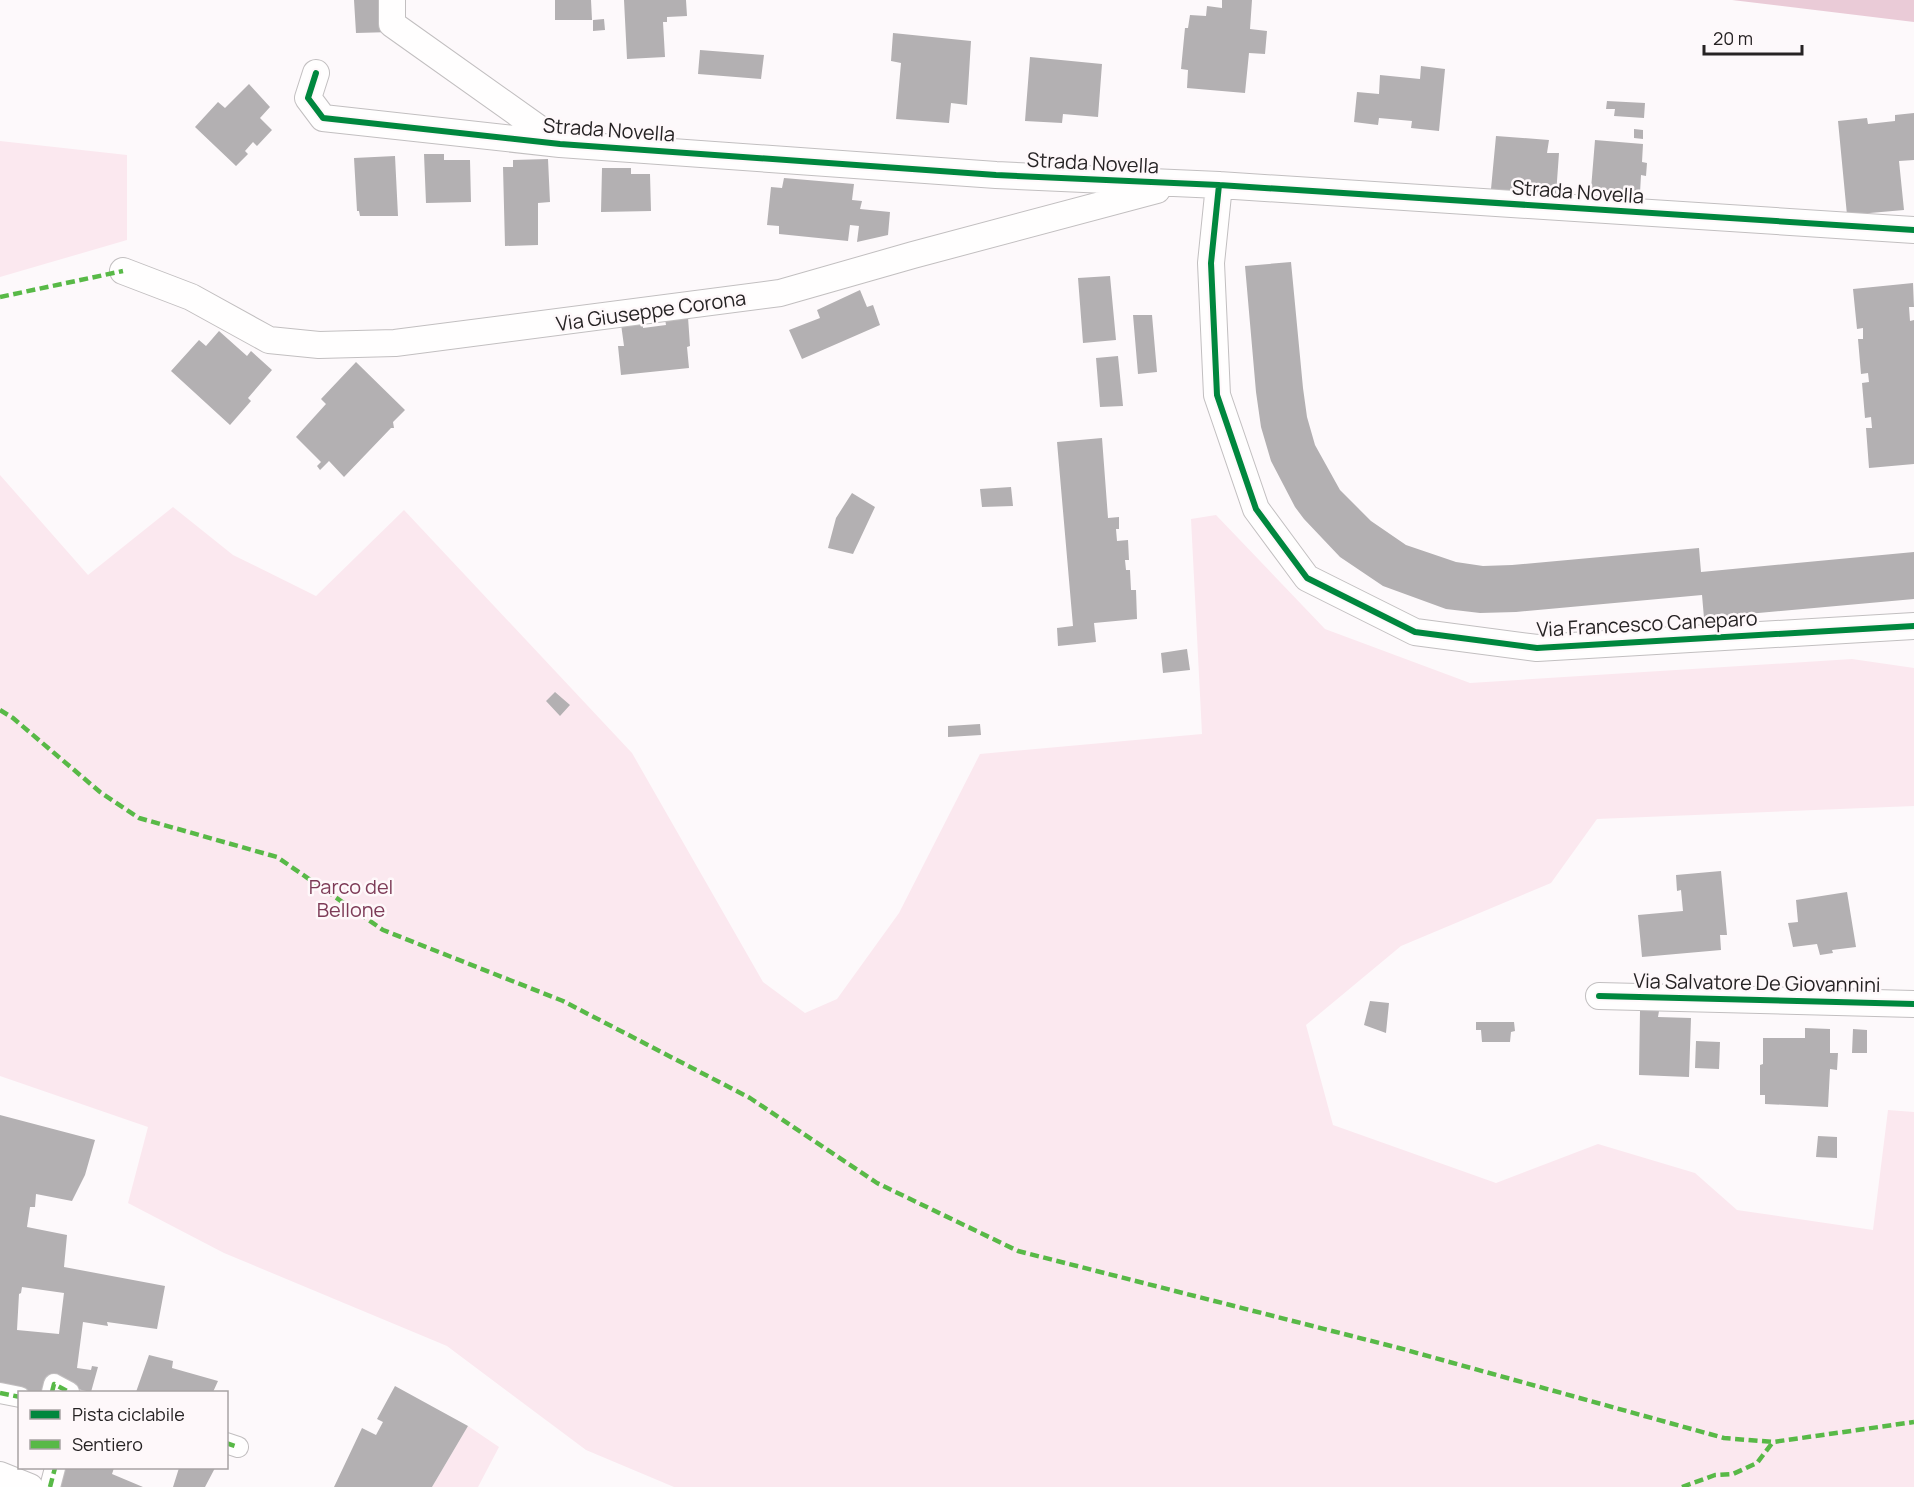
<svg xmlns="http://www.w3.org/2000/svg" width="1914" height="1487" viewBox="0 0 1914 1487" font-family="Manrope,sans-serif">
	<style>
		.green { fill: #fbe8ef }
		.forest { fill: #eacbd7 }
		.building { fill: #b3b0b2; fill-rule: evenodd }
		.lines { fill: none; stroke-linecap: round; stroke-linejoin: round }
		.pedestrian-casing { stroke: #c2bfc0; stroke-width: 22 }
		.minor-casing { stroke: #c2bfc0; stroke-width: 28 }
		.pedestrian { stroke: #fffefe; stroke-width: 20 }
		.minor { stroke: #fffefe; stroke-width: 26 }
		.quiet { stroke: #58b947; stroke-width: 4.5; stroke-dasharray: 9 4.5; stroke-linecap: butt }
		.cycleway-casing { stroke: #fef8fa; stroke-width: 10 }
		.cycleway { stroke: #00873e; stroke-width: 6 }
		.labels { text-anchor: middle; stroke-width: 5; stroke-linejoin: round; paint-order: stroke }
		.street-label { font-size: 20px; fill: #262324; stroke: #fef8fa }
		.park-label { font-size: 20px; fill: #7d3b57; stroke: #fef8fa }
	</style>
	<rect width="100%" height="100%" fill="#fdf9fb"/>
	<path class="green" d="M 0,141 L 127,155 L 127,240 L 0,277 Z
		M 0,475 L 88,575 L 173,507 L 233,555 L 316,596 L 404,510 L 632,753 L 763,982 L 805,1013 L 837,999 L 899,913 L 980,754 L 1202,734 L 1191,519 L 1216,515 L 1325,629 L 1470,683 L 1852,659 L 1914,668 L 1914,806 L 1597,819 L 1551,883 L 1401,946 L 1306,1025 L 1333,1125 L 1496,1183 L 1598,1144 L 1695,1173 L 1737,1210 L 1873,1230 L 1888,1110 L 1914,1112 L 1914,1487 L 674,1487 L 586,1450 L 447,1346 L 224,1253 L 128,1203 L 148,1127 L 0,1076 Z
		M 468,1426 L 499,1447 L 478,1487 L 432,1487 Z"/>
	<path class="forest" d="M 1732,0 L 1914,0 L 1914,22 Z"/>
	<path class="building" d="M 354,0 L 390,0 L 392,32 L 356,33 Z
		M 555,0 L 591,0 L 592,20 L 555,20 Z
		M 624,0 L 686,0 L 687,16 L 667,17 L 667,22 L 663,22 L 665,57 L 627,59 Z
		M 1222,0 L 1252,0 L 1250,29 L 1267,31 L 1265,54 L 1249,53 L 1245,93 L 1187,88 L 1188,70 L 1181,69 L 1185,28 L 1188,28 L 1190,15 L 1206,16 L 1207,6 L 1222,8 Z
		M 604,19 L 605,30 L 593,31 L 593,20 Z
		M 893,33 L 971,41 L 967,105 L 951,103 L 949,123 L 896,119 L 901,63 L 891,61 Z
		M 700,50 L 764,55 L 761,79 L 698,74 Z
		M 1030,57 L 1102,64 L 1098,117 L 1063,114 L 1062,123 L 1025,121 Z
		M 1421,66 L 1445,69 L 1439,131 L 1411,128 L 1412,121 L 1379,118 L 1378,125 L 1354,122 L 1357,92 L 1379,94 L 1380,75 L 1420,79 Z
		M 249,84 L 270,107 L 260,118 L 272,130 L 257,146 L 253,142 L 245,151 L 248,154 L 236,166 L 195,127 L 218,102 L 225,108 Z
		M 1607,101 L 1645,103 L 1644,118 L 1614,116 L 1615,109 L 1606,109 Z
		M 1914,113 L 1914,160 L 1899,161 L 1904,210 L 1847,215 L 1838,121 L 1867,118 L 1868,124 L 1895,121 L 1895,115 Z
		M 1634,129 L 1643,130 L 1643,139 L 1634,138 Z
		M 1496,136 L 1549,140 L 1547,153 L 1559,153 L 1556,195 L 1491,189 Z
		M 1595,140 L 1643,144 L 1642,162 L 1647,163 L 1646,176 L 1641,175 L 1640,193 L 1622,192 L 1621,200 L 1608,199 L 1609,190 L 1591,189 Z
		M 424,154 L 444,154 L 444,160 L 470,160 L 471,202 L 426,203 Z
		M 395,156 L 398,216 L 360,216 L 359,211 L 357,211 L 354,158 Z
		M 548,159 L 550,202 L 538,203 L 538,245 L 505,246 L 503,167 L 513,167 L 513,160 Z
		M 602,168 L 631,168 L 631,174 L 650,174 L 651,211 L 601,212 Z
		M 784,178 L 854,184 L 852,200 L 862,201 L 860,209 L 890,212 L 888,235 L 857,242 L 859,226 L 850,225 L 848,241 L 779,234 L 779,226 L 767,225 L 771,187 L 782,188 Z
		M 1291,262 L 1303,388 L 1307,417 L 1315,445 L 1340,490 L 1371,521 L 1406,545 L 1456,562 L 1483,566 L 1512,565 L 1699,548 L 1701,572 L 1914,552 L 1914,599 L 1704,618 L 1702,595 L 1516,612 L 1480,613 L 1446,609 L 1383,586 L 1340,557 L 1304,519 L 1295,507 L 1271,461 L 1261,427 L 1256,392 L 1245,266 Z
		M 1110,276 L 1116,340 L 1083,343 L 1078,278 Z
		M 1913,283 L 1914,307 L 1909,307 L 1910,321 L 1914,320 L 1914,464 L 1869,468 L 1866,428 L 1872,428 L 1871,417 L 1865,418 L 1862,383 L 1869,382 L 1868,373 L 1861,374 L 1858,339 L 1863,339 L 1863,328 L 1857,329 L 1853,289 Z
		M 860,290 L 867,307 L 873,305 L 880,325 L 802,359 L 789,330 L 820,318 L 817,310 Z
		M 1133,315 L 1152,315 L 1157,372 L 1138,374 Z
		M 688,317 L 690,346 L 687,347 L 689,368 L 621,375 L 618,346 L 624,346 L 621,324 L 643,322 L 643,328 L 666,325 L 665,319 Z
		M 219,331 L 247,356 L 251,351 L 272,370 L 248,398 L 251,401 L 230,425 L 171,371 L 199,340 L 206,346 Z
		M 1118,356 L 1123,406 L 1100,407 L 1096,358 Z
		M 356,362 L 405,410 L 393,422 L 394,428 L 391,428 L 344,477 L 329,461 L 320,470 L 317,466 L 321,462 L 296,437 L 326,404 L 321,399 Z
		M 1102,438 L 1108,518 L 1119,517 L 1119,529 L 1116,529 L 1117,541 L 1128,540 L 1129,560 L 1125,560 L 1126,570 L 1130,570 L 1131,590 L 1136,590 L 1137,619 L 1094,623 L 1096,642 L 1058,646 L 1057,628 L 1073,626 L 1057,442 Z
		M 1011,487 L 1013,506 L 982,507 L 980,489 Z
		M 852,493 L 875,507 L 853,554 L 828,548 L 836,518 Z
		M 1187,649 L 1190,670 L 1163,673 L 1161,653 Z
		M 555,692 L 570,705 L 560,716 L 546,701 Z
		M 980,724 L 981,735 L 948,737 L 948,726 Z
		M 1721,871 L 1727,935 L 1720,935 L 1721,950 L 1642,957 L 1638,915 L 1683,911 L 1681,890 L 1677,891 L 1676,875 Z
		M 1847,892 L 1856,947 L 1832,950 L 1833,953 L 1820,955 L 1817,944 L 1793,947 L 1788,923 L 1798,922 L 1796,900 Z
		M 1370,1001 L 1389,1003 L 1386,1033 L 1364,1025 Z
		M 1640,1011 L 1659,1011 L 1658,1017 L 1691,1018 L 1689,1077 L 1639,1075 Z
		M 1476,1022 L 1514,1022 L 1515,1031 L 1511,1032 L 1510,1042 L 1482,1042 L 1481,1030 L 1476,1030 Z
		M 1805,1028 L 1830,1029 L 1830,1053 L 1838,1053 L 1837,1070 L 1830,1069 L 1828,1107 L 1765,1104 L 1765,1095 L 1760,1095 L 1760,1065 L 1763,1064 L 1763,1038 L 1805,1038 Z
		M 1853,1029 L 1867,1030 L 1867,1053 L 1852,1053 Z
		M 1696,1041 L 1720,1042 L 1719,1069 L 1695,1068 Z
		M 0,1115 L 95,1140 L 85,1175 L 72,1201 L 36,1194 L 35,1207 L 30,1207 L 27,1227 L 67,1235 L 64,1267 L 165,1286 L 157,1329 L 107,1322 L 108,1326 L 83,1322 L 77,1368 L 91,1370 L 92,1366 L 98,1367 L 91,1392 L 54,1384 L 52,1392 L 0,1394 ZM 22,1287 L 64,1293 L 59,1334 L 17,1330 L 19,1294 L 21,1293 Z
		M 1818,1136 L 1837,1137 L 1837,1158 L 1816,1157 Z
		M 149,1355 L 173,1361 L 172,1368 L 218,1381 L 213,1392 L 136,1392 Z
		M 395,1386 L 468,1426 L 432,1487 L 334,1487 L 362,1428 L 376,1435 L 383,1422 L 377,1419 Z
		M 55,1468 L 114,1468 L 112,1474 L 143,1487 L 50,1487 Z
		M 179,1468 L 215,1468 L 205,1487 L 173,1487 Z"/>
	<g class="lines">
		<defs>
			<path id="pedestrian" d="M 52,1392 L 54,1384 L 69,1392
				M 0,1393 L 20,1397
				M 226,1443 L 238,1447
				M 50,1487 L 55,1468"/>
			<path id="minor" d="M 392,0 L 392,24 L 558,142
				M 316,73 L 308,98 L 323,118 L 560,144 L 996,175 L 1219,185 L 1914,230
				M 1219,185 L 1211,263 L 1217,395 L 1256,509 L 1307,578 L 1415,632 L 1537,648 L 1914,626
				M 123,271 L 191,297 L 269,340 L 319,345 L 395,343 L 780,293 L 913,255 L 1157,190
				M 1599,996 L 1914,1004
				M 0,1475 L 30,1487"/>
		</defs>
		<use href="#pedestrian" class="pedestrian-casing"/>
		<use href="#minor" class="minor-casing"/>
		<use href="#pedestrian" class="pedestrian"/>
		<use href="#minor" class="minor"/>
		<path class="quiet" d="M 0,297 L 123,271
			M 0,710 L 13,718 L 100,792 L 139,818 L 277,857 L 383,930 L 563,1001 L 750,1098 L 877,1183 L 1018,1251 L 1399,1348 L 1724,1438 L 1773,1442 L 1914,1422
			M 52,1392 L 54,1384 L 69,1392
			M 0,1393 L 20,1397
			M 226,1443 L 238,1447
			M 50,1487 L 55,1468
			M 1682,1487 L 1715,1475 L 1733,1474 L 1757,1463 L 1773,1442"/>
		<defs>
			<path id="cycleway" d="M 316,73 L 308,98 L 323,118 L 560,144 L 996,175 L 1219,185 L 1914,230
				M 1219,185 L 1211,263 L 1217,395 L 1256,509 L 1307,578 L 1415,632 L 1537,648 L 1914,626
				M 1599,996 L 1914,1004"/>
		</defs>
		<use href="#cycleway" class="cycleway-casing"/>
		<use href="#cycleway" class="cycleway"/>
	</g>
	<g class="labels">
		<g class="street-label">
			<text transform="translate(609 130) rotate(4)" y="7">Strada Novella</text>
			<text transform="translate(1093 163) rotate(3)" y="7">Strada Novella</text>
			<text transform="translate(1578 192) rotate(4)" y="7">Strada Novella</text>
			<text transform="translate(651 311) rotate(-8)" y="7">Via Giuseppe Corona</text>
			<text transform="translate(1647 624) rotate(-3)" y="7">Via Francesco Caneparo</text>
			<text transform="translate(1757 983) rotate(1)" y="7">Via Salvatore De Giovannini</text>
		</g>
		<g class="park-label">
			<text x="351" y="894">Parco del<tspan x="351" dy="23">Bellone</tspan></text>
		</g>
	</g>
	<rect x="18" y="1391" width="210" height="78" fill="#fef8fa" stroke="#a8a3a4" stroke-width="1.5"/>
	<rect x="30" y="1410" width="30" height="9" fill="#00873e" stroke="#a8a3a4" stroke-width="1.5"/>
	<text x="72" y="1421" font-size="18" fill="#262324">Pista ciclabile</text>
	<rect x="30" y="1440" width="30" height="9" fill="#58b947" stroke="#a8a3a4" stroke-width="1.5"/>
	<text x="72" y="1451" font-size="18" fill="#262324">Sentiero</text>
	<path d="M1704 45v9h98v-9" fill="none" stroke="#262324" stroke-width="3"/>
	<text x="1713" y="45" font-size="18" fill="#262324" stroke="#fef8fa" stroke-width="4.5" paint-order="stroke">20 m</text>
</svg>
